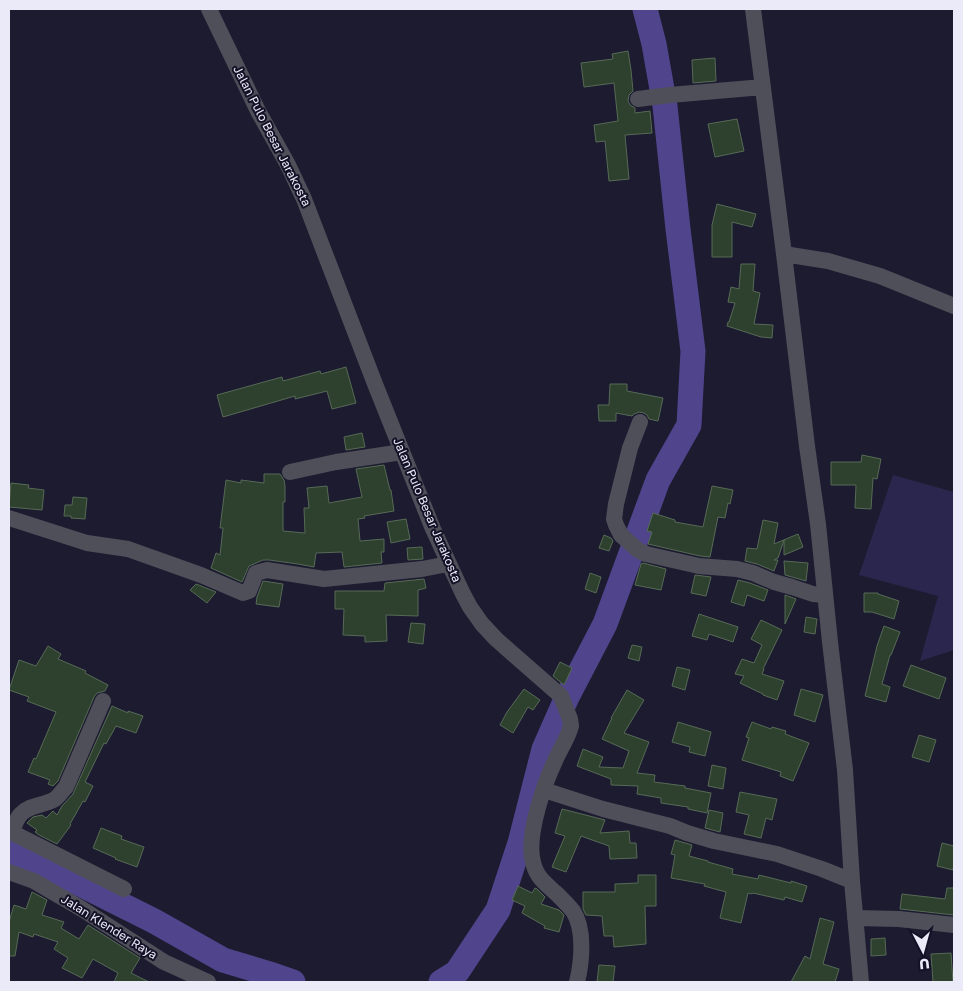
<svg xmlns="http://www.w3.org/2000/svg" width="963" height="991" viewBox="0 0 963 991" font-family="'Golos Text',sans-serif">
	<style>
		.green { fill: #2b264d }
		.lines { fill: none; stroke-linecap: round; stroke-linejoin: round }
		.river { stroke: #50448c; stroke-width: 25 }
		.building { fill: #2e412e; stroke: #566a56 }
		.minor { stroke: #4f4f5a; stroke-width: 16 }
		.labels { text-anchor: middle; stroke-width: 4; stroke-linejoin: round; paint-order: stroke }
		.street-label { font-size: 12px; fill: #ebeaf9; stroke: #141126 }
	</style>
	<rect width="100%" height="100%" fill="#1d1b30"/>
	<path class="green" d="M 893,475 L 954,492 L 954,650 L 920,661 L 938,596 L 859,575 Z"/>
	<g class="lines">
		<path class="river" d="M 9,851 L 36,862 L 154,921 L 223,960 L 273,975 L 293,982
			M 441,982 L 457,972 L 498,910 L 520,843 L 544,749 L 567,697 L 605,624 L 658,480 L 689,425 L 693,351 L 678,229 L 665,106 L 654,44 L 645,9"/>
	</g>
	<path class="building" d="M 628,51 L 631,70 L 633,91 L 629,95 L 628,101 L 630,105 L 635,108 L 635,113 L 650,111 L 652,133 L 625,135 L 629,179 L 609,181 L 605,141 L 596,142 L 594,125 L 618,121 L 614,83 L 584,87 L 581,63 L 613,59 L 612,54 Z
		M 715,58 L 716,81 L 693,83 L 692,60 Z
		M 737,119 L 744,151 L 715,157 L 708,124 Z
		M 717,204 L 756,214 L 752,227 L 732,222 L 732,257 L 712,257 L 712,225 Z
		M 741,264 L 755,264 L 753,291 L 760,293 L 754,324 L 773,325 L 772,338 L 761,337 L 727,326 L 728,322 L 729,322 L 735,303 L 728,302 L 731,287 L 739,289 Z
		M 346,367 L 356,403 L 332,409 L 327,391 L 295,399 L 295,396 L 223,417 L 217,395 L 282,377 L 283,381 L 320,371 L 321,374 Z
		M 610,384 L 627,384 L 627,391 L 663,398 L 658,421 L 649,419 L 647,415 L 644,413 L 639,412 L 634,414 L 632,416 L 616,413 L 616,421 L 599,421 L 598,405 L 609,405 Z
		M 362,433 L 365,447 L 346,450 L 344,437 Z
		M 862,455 L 881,459 L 877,479 L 873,478 L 871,509 L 855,508 L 856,485 L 831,485 L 831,462 L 861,462 Z
		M 384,465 L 390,490 L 391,490 L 394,511 L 364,516 L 365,518 L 358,519 L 360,541 L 384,539 L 384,552 L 381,552 L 382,563 L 344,567 L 342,552 L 316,553 L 314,567 L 298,564 L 269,560 L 263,560 L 249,566 L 242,582 L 211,568 L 216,553 L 220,555 L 223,528 L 220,528 L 226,480 L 241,483 L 241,480 L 264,483 L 264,474 L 280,474 L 284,480 L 285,486 L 285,502 L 283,502 L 283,531 L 305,533 L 304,508 L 309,508 L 307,488 L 327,486 L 329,503 L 362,497 L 356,469 Z
		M 11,483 L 29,485 L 28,488 L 44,490 L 42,510 L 9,507 Z
		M 712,486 L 733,490 L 730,504 L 728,503 L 725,518 L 718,517 L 710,557 L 700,556 L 648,544 L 652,532 L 647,531 L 653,513 L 675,520 L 675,522 L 703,527 Z
		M 73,497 L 87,498 L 85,519 L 71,518 L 71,516 L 64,516 L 65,505 L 72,505 Z
		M 406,519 L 410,539 L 391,543 L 387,522 Z
		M 763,520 L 778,523 L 774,544 L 798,534 L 803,547 L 784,555 L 784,540 L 778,558 L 774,560 L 778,560 L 774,571 L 757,564 L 745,561 L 747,548 L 757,549 Z
		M 604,535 L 611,538 L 613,541 L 609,551 L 599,548 Z
		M 422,547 L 423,559 L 408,560 L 407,548 Z
		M 784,561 L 808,563 L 806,581 L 785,575 Z
		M 643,563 L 666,569 L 661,590 L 635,585 L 641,564 Z
		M 590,573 L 601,577 L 596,593 L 585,589 Z
		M 695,575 L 711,577 L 706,596 L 691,593 Z
		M 424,579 L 426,588 L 418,590 L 418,616 L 386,615 L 387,641 L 365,642 L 365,636 L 343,635 L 344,609 L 335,609 L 335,591 L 384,591 L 385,583 Z
		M 738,580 L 750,583 L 768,590 L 764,601 L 747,595 L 744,606 L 731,602 Z
		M 263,581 L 283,584 L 279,607 L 256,604 L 257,597 Z
		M 196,584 L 216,592 L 207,603 L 190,590 Z
		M 864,593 L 878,593 L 878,594 L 899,601 L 894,619 L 872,612 L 864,612 Z
		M 785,595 L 796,599 L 785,624 Z
		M 699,614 L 738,627 L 733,642 L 709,634 L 707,640 L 692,636 Z
		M 806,617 L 817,619 L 815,634 L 804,632 Z
		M 761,620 L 782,630 L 763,669 L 764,669 L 762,674 L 784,681 L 777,700 L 763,695 L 763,694 L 740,683 L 744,676 L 735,674 L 742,659 L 754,663 L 762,645 L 751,639 Z
		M 411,623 L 425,624 L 423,644 L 408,642 Z
		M 884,626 L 900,632 L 891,655 L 890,655 L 882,684 L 890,687 L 886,702 L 865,696 L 877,646 Z
		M 632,645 L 642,647 L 639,661 L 628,658 Z
		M 48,646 L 61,654 L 58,659 L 86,671 L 85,673 L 108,685 L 105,691 L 97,693 L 94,697 L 58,781 L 53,786 L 48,784 L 50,780 L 28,772 L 34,758 L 36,759 L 56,712 L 27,701 L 29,697 L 9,690 L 19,660 L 36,666 Z
		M 560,662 L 572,668 L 564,685 L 553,676 Z
		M 911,665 L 946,678 L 939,699 L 903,686 Z
		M 677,667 L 690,670 L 685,690 L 672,686 Z
		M 524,689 L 540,700 L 533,710 L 528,707 L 513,733 L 500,725 L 507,712 Z
		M 801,689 L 823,695 L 815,722 L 794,715 Z
		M 627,690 L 644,700 L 624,733 L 649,742 L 637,773 L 655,775 L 654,782 L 685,786 L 685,788 L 711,793 L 707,813 L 688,809 L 688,807 L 661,803 L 661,798 L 637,794 L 638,786 L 611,785 L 611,779 L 577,766 L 583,749 L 603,757 L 599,767 L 623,768 L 629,751 L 602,739 L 612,718 L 611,718 Z
		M 112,706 L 128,713 L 128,711 L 143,716 L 136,733 L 116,726 L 106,744 L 104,743 L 85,782 L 93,786 L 85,802 L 83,801 L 70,824 L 71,825 L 57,844 L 39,835 L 35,832 L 37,830 L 27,823 L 33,817 L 42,815 L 46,818 L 53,811 L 57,815 L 62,806 L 73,794 Z
		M 678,722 L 711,732 L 705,756 L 689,752 L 690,747 L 672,742 Z
		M 752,722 L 771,729 L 772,727 L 786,731 L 785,734 L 809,743 L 793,781 L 780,776 L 781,772 L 742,760 L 749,738 L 746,737 Z
		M 919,735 L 936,740 L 929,762 L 912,757 Z
		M 712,765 L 726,768 L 723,789 L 708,786 Z
		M 740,792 L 777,799 L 772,820 L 766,818 L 761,838 L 744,834 L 749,815 L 736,812 Z
		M 562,809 L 605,820 L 600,833 L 629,831 L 630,843 L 636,843 L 637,858 L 610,859 L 609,846 L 581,836 L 566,872 L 552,867 L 565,836 L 555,833 Z
		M 709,810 L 723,813 L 720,832 L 705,828 Z
		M 101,828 L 122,836 L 121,839 L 144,847 L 137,867 L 115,859 L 116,858 L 93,848 Z
		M 675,840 L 692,845 L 689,856 L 708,861 L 708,862 L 733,869 L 732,874 L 758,879 L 759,875 L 791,883 L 791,881 L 807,886 L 802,902 L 785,897 L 784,900 L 753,893 L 752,894 L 748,893 L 741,923 L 720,918 L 726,892 L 704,886 L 705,884 L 671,878 L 675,855 L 671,854 Z
		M 942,843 L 954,846 L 954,862 L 953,870 L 937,866 Z
		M 638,875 L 656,875 L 656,906 L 645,906 L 646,944 L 614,947 L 613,936 L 604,936 L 602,916 L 586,915 L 583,909 L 583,892 L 615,892 L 615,884 L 638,883 Z
		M 518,886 L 532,893 L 535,888 L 537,889 L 545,897 L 541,904 L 559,910 L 564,915 L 559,932 L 544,928 L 545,926 L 522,913 L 525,906 L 512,900 Z
		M 947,888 L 954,888 L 954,915 L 900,909 L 902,894 L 945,899 Z
		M 32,892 L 47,900 L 42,915 L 64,922 L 61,928 L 79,939 L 88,925 L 140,958 L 131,973 L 149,982 L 114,982 L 118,973 L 93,959 L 82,978 L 62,968 L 68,958 L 54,949 L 58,942 L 34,934 L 33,937 L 19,932 L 15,956 L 9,956 L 9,922 L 14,905 L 26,909 Z
		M 820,918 L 834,922 L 823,964 L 839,969 L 835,982 L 791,982 L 805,956 L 810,959 Z
		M 885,938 L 886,955 L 871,956 L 871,939 Z
		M 951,953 L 953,982 L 933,982 L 931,954 Z
		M 599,965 L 615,966 L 613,982 L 597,982 Z"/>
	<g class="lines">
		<path class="minor" d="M 209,9 L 258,111 L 288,165 L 304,199 L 375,384 L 433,529 L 463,594 L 470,607 L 482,624 L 496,639 L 561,696 L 570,719 L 571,726 C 568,738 560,749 555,761 C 544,784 528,831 532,857 C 535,877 544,882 557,894 C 562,899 568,905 573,911 C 585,929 582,962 577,982
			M 753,9 L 784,254 L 807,446 L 818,524 L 830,642 L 845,770 L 852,881 L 861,982
			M 638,99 L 670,95 L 763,87
			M 784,254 L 828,261 L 880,276 L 954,306
			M 640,422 L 630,448 L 616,504 L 614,519 L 616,525 L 621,535 L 638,550 L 646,554 L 699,566 L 737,569 L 753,573 L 774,582 L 792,587 L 813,594 L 825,595
			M 290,472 L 336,462 L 402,452
			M 9,518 L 87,543 L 128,549 L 201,575 L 243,593 L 249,591 L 256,573 L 267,570 L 324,579 L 422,569 L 448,564
			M 544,790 L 603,809 L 670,826 L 687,833 L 714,841 L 777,854 L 822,869 L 852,881
			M 9,831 L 124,889
			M 12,832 C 14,826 16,819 21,814 C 30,804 44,806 55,799 C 59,796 62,791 66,787 L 103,701
			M 9,872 L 34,881 L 82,909 L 164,962 L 208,982
			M 855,918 L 899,919 L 954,925"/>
	</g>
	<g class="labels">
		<g class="street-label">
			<text transform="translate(272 136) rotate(63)" y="4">Jalan Pulo Besar Jarakosta</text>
			<text transform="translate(427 510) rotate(67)" y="4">Jalan Pulo Besar Jarakosta</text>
			<text transform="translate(109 927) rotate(32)" y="4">Jalan Klender Raya</text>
		</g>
	</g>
	<rect width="963" height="991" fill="none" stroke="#ebeaf9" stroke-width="20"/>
	<g transform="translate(923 951) rotate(174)" stroke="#141126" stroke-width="4" paint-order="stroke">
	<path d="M0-4L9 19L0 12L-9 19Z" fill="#ebeaf9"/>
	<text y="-8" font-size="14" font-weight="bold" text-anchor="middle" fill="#ebeaf9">U</text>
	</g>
</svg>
